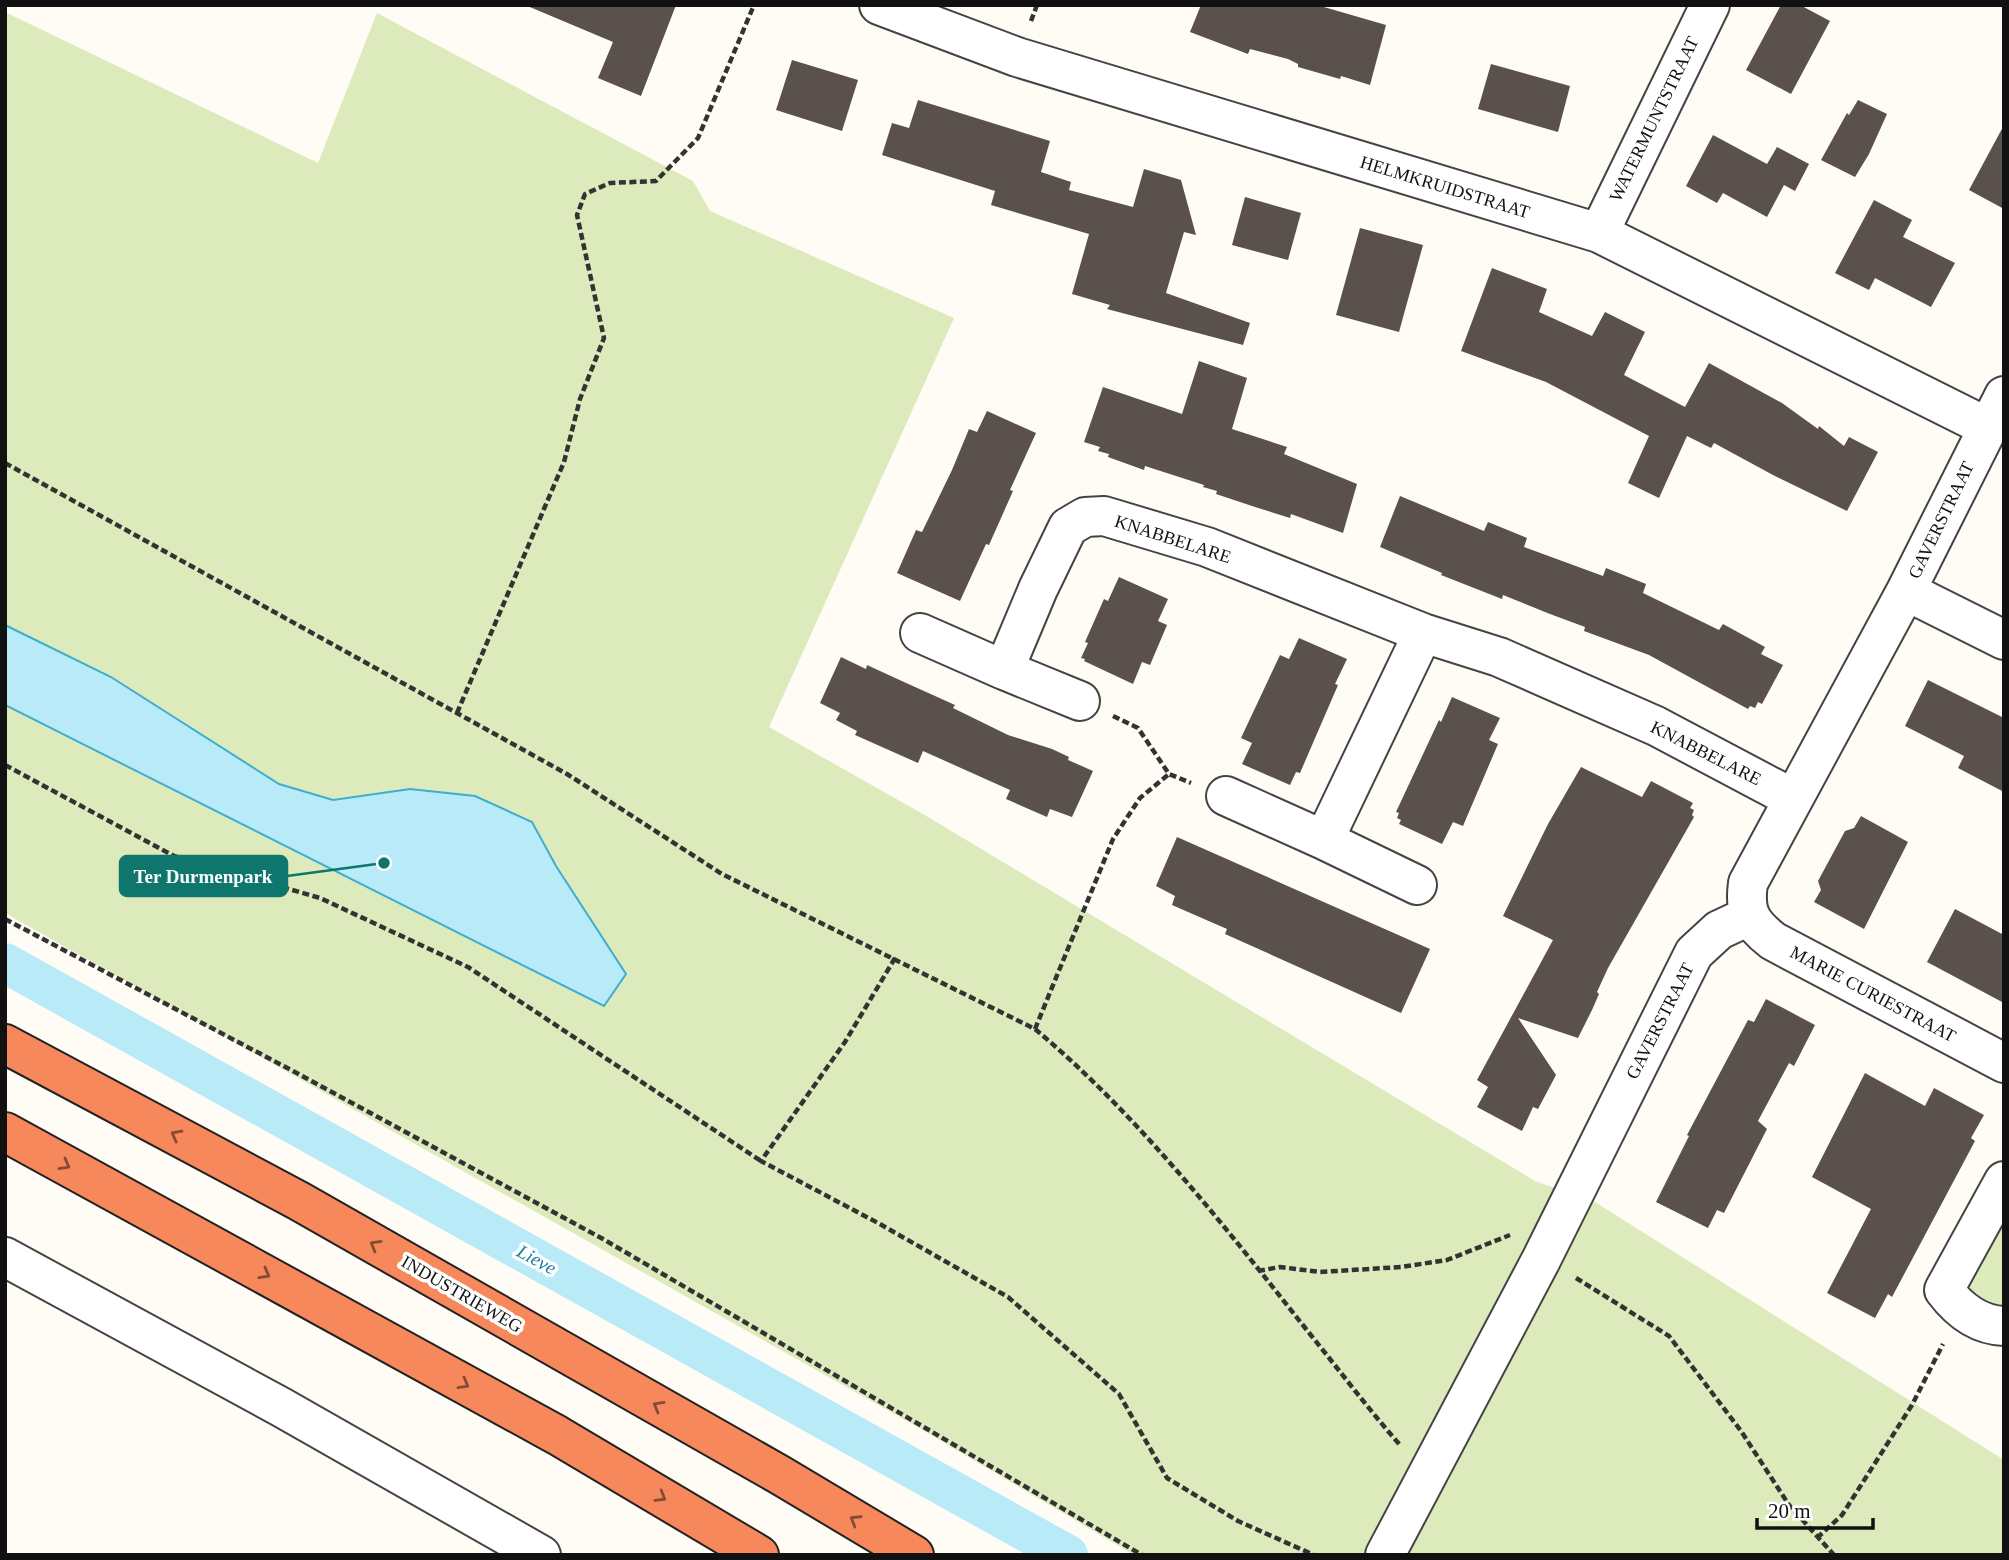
<svg xmlns="http://www.w3.org/2000/svg" width="2009" height="1560" viewBox="0 0 2009 1560" font-family="Georgia,serif">
	<style>
		.green { fill: #ddebbc }
		.water { fill: #b8eaf8; stroke: #3daed0; stroke-width: 2 }
		.lines { fill: none; stroke-linecap: round; stroke-linejoin: round }
		.canal { stroke: #b8eaf8; stroke-width: 40 }
		.building { fill: #5a504d }
		.street-casing { stroke: #444; stroke-width: 42 }
		.highway-casing { stroke: #222; stroke-width: 42 }
		.path { stroke: #333; stroke-width: 4.5; stroke-dasharray: 7 3.5; stroke-linecap: butt }
		.street { stroke: #fff; stroke-width: 38 }
		.highway { stroke: #f6885b; stroke-width: 38 }
		.oneway { stroke: #844c36 }
		.labels { text-anchor: middle; stroke-width: 7; stroke-linejoin: round; paint-order: stroke }
		.street-label { font-size: 18px; fill: #111; stroke: #fff }
		.water-label { font-size: 19px; font-style: italic; fill: #167aa0; stroke: #fff }
		.leader { fill: none; stroke: #0f766e; stroke-width: 2.5 }
		.callout-dot { fill: #0f766e; stroke: #fff; stroke-width: 2.5 }
		.callout { fill: #0f766e; stroke: #0f766e; stroke-width: 2.5 }
		.callout-label { font-size: 19px; text-anchor: middle; font-weight: bold; fill: #fff }
	</style>
	<rect width="100%" height="100%" fill="#fffbf5"/>
	<path class="green" d="M 5,12 L 318,163 L 377,13 L 693,181 L 710,211 L 954,318 L 769,727 L 923,814 L 1535,1181 L 1595,1202 L 2004,1460 L 2004,1555 L 1134,1555 L 921,1429 L 5,913 Z
		M 2004,1206 L 2004,1306 L 1996,1311 L 1970,1299 L 1964,1280 Z"/>
	<path class="water" d="M 5,625 L 111,677 L 279,784 L 333,800 L 410,789 L 475,796 L 532,822 L 556,866 L 626,974 L 604,1006 L 5,705 Z"/>
	<g class="lines">
		<path class="canal" d="M 5,963 L 1068,1555"/>
	</g>
	<path class="building" d="M 525,5 L 676,5 L 641,96 L 598,78 L 613,42 Z
		M 1201,5 L 1317,5 L 1386,25 L 1370,85 L 1341,76 L 1340,79 L 1298,67 L 1298,64 L 1288,59 L 1250,49 L 1248,54 L 1190,32 Z
		M 1781,5 L 1800,5 L 1830,21 L 1791,94 L 1746,70 Z
		M 792,60 L 858,80 L 842,131 L 776,110 Z
		M 1491,64 L 1570,86 L 1558,132 L 1478,109 Z
		M 918,100 L 1050,141 L 1041,172 L 1071,182 L 1069,190 L 1133,207 L 1144,169 L 1181,180 L 1196,235 L 1184,232 L 1166,293 L 1250,323 L 1243,345 L 1107,309 L 1110,305 L 1072,294 L 1089,234 L 991,205 L 995,191 L 882,155 L 892,123 L 909,128 Z
		M 1858,100 L 1887,114 L 1869,154 L 1855,177 L 1821,160 L 1847,113 L 1849,115 Z
		M 2004,125 L 2004,209 L 1969,190 Z
		M 1713,135 L 1767,164 L 1777,147 L 1809,164 L 1795,191 L 1784,185 L 1767,217 L 1723,193 L 1717,203 L 1686,186 Z
		M 1245,197 L 1301,213 L 1288,260 L 1232,245 Z
		M 1874,200 L 1912,220 L 1903,237 L 1955,263 L 1931,307 L 1875,278 L 1869,290 L 1835,273 Z
		M 1360,228 L 1423,245 L 1399,332 L 1336,315 Z
		M 1492,268 L 1547,289 L 1539,312 L 1592,336 L 1605,312 L 1645,332 L 1624,375 L 1685,407 L 1709,363 L 1782,403 L 1818,429 L 1819,426 L 1844,446 L 1849,437 L 1878,452 L 1847,511 L 1773,475 L 1714,443 L 1711,448 L 1687,436 L 1659,498 L 1628,483 L 1649,436 L 1546,382 L 1461,351 Z
		M 1199,361 L 1247,378 L 1232,429 L 1287,447 L 1284,454 L 1357,484 L 1343,533 L 1291,514 L 1290,518 L 1252,506 L 1216,494 L 1217,491 L 1203,487 L 1204,485 L 1145,466 L 1144,470 L 1108,457 L 1109,454 L 1098,451 L 1100,447 L 1084,442 L 1103,387 L 1182,414 Z
		M 987,411 L 1036,433 L 1010,490 L 1013,491 L 989,545 L 986,544 L 960,601 L 897,573 L 916,530 L 922,532 L 952,470 L 969,429 L 977,432 Z
		M 1400,496 L 1484,531 L 1488,522 L 1527,538 L 1524,547 L 1603,576 L 1606,568 L 1646,584 L 1643,593 L 1719,630 L 1723,624 L 1765,647 L 1761,654 L 1783,665 L 1762,704 L 1758,702 L 1755,708 L 1750,706 L 1748,709 L 1649,655 L 1584,631 L 1585,627 L 1550,614 L 1503,595 L 1502,599 L 1441,575 L 1442,573 L 1380,547 Z
		M 1119,577 L 1168,599 L 1158,621 L 1167,625 L 1150,665 L 1142,662 L 1133,684 L 1084,661 L 1085,659 L 1081,658 L 1088,643 L 1085,642 L 1104,599 L 1108,601 Z
		M 1299,638 L 1347,659 L 1335,684 L 1338,685 L 1300,773 L 1296,772 L 1290,785 L 1242,764 L 1252,743 L 1241,738 L 1280,655 L 1289,659 Z
		M 841,657 L 866,669 L 867,665 L 904,682 L 955,705 L 953,708 L 1008,735 L 1052,749 L 1069,757 L 1068,760 L 1093,771 L 1072,817 L 1050,809 L 1047,817 L 1006,799 L 1010,790 L 923,751 L 918,763 L 855,735 L 857,731 L 836,720 L 840,713 L 820,703 Z
		M 1928,680 L 2004,718 L 2004,792 L 1958,768 L 1964,756 L 1905,726 Z
		M 1452,697 L 1500,718 L 1489,740 L 1498,744 L 1463,826 L 1453,822 L 1442,844 L 1399,824 L 1401,820 L 1397,818 L 1399,813 L 1396,812 L 1439,720 L 1441,722 Z
		M 1581,767 L 1642,797 L 1651,781 L 1693,803 L 1690,808 L 1694,810 L 1692,815 L 1694,817 L 1608,968 L 1597,992 L 1599,994 L 1592,1010 L 1578,1038 L 1518,1018 L 1556,1075 L 1538,1109 L 1533,1107 L 1522,1131 L 1477,1107 L 1488,1087 L 1477,1080 L 1553,940 L 1503,916 L 1548,824 Z
		M 1861,816 L 1908,842 L 1864,929 L 1814,902 L 1821,890 L 1818,881 L 1845,831 L 1854,828 Z
		M 1177,837 L 1430,949 L 1401,1013 L 1225,934 L 1227,929 L 1172,905 L 1175,896 L 1156,886 Z
		M 1955,909 L 2004,935 L 2004,1003 L 1927,962 Z
		M 1766,999 L 1815,1025 L 1794,1066 L 1789,1063 L 1758,1121 L 1767,1129 L 1724,1213 L 1717,1210 L 1708,1228 L 1656,1202 L 1689,1136 L 1687,1135 L 1748,1020 L 1754,1022 Z
		M 1865,1073 L 1925,1106 L 1934,1088 L 1984,1115 L 1971,1138 L 1975,1141 L 1892,1297 L 1888,1294 L 1875,1318 L 1827,1293 L 1871,1209 L 1812,1177 Z"/>
	<g class="lines">
		<defs>
			<path id="street" d="M 879,5 L 1017,57 L 1599,233 L 1987,427
				M 1599,233 L 1710,5
				M 2004,396 L 1906,591 L 1748,883 C 1744,912 1750,923 1773,941 L 2004,1063
				M 1906,591 L 2004,640
				M 920,633 L 1004,670 L 1038,589 L 1068,527 L 1085,517 L 1104,516 L 1207,547 L 1423,633 L 1499,657 L 1656,726 L 1792,798
				M 1004,670 L 1080,701
				M 1226,796 L 1324,840 L 1423,633
				M 1324,840 L 1417,885
				M 2004,1181 L 1944,1290 C 1959,1310 1978,1325 2004,1326
				M 5,1257 L 281,1407 L 541,1555
				M 1385,1555 L 1541,1260 L 1694,953 L 1719,930 L 1749,916"/>
			<path id="highway" d="M 5,1044 L 299,1201 L 780,1475 L 914,1555
				M 5,1132 L 557,1435 L 759,1555"/>
		</defs>
		<use href="#street" class="street-casing"/>
		<use href="#highway" class="highway-casing"/>
		<path class="path" d="M 1031,21 L 1037,5
			M 5,463 L 567,774 L 722,874 L 1035,1029 C 1140,1117 1225,1227 1310,1334 C 1340,1371 1369,1410 1401,1446
			M 457,713 L 564,462 L 580,399 L 604,338 L 577,215 L 585,194 L 610,183 L 656,181 L 698,138 L 754,5
			M 1113,716 L 1138,728 L 1169,774 L 1191,783
			M 5,765 L 174,856 L 320,898 L 468,967 L 761,1161
			M 5,919 L 293,1071 L 603,1239 L 1142,1555
			M 895,958 L 845,1042 L 761,1161 L 878,1223 L 1008,1297 L 1119,1394 L 1167,1478 L 1238,1521 L 1314,1555
			M 1035,1029 L 1113,839 L 1140,798 L 1169,774
			M 1258,1271 L 1280,1267 L 1320,1272 L 1401,1267 L 1447,1260 L 1510,1235
			M 1576,1278 L 1669,1336 L 1741,1431 L 1789,1505 L 1834,1555
			M 1817,1538 L 1842,1515 L 1912,1405 L 1943,1344"/>
		<use href="#street" class="street"/>
		<use href="#highway" class="highway"/>
	</g>
	<defs><path id="oneway-chevron" d="M-2-3.5L2.5 0L-2 3.5" fill="none" stroke-width="1.6" stroke-linecap="round" stroke-linejoin="round" transform="scale(1.75)"/></defs>
	<g class="oneway">
		<use href="#oneway-chevron" transform="translate(176 1135) rotate(-152)"/>
		<use href="#oneway-chevron" transform="translate(65 1165) rotate(29)"/>
		<use href="#oneway-chevron" transform="translate(375 1245) rotate(-150)"/>
		<use href="#oneway-chevron" transform="translate(265 1274) rotate(29)"/>
		<use href="#oneway-chevron" transform="translate(464 1384) rotate(29)"/>
		<use href="#oneway-chevron" transform="translate(658 1406) rotate(-150)"/>
		<use href="#oneway-chevron" transform="translate(661 1497) rotate(31)"/>
		<use href="#oneway-chevron" transform="translate(855 1520) rotate(-149)"/>
	</g>
	<g class="labels">
		<g class="street-label">
			<text transform="translate(1654 119) rotate(-64)" y="6">WATERMUNTSTRAAT</text>
			<text transform="translate(1445 187) rotate(17)" y="6">HELMKRUIDSTRAAT</text>
			<text transform="translate(1941 520) rotate(-64)" y="6">GAVERSTRAAT</text>
			<text transform="translate(1173 539) rotate(18)" y="6">KNABBELARE</text>
			<text transform="translate(1706 753) rotate(27)" y="6">KNABBELARE</text>
			<text transform="translate(1873 994) rotate(28)" y="6">MARIE CURIESTRAAT</text>
			<text transform="translate(1660 1021) rotate(-63)" y="6">GAVERSTRAAT</text>
			<text transform="translate(462 1294) rotate(30)" y="6">INDUSTRIEWEG</text>
		</g>
		<g class="water-label">
			<text transform="translate(537 1259) rotate(29)" y="7">Lieve</text>
		</g>
	</g>
	<path class="leader" d="M384 863L287 876"/>
	<circle class="callout-dot" cx="384" cy="863" r="7"/>
	<rect class="callout" x="120" y="856" width="167" height="40" rx="7"/>
	<g class="callout-label">
		<text x="203" y="883">Ter Durmenpark</text>
	</g>
	<rect width="2009" height="1560" fill="none" stroke="#111111" stroke-width="14"/>
	<path d="M1757 1518v10h116v-10" fill="none" stroke="#111111" stroke-width="3.5"/>
	<text x="1768" y="1518" font-size="21" fill="#111111" stroke="#ffffff" stroke-width="5" paint-order="stroke">20 m</text>
</svg>
